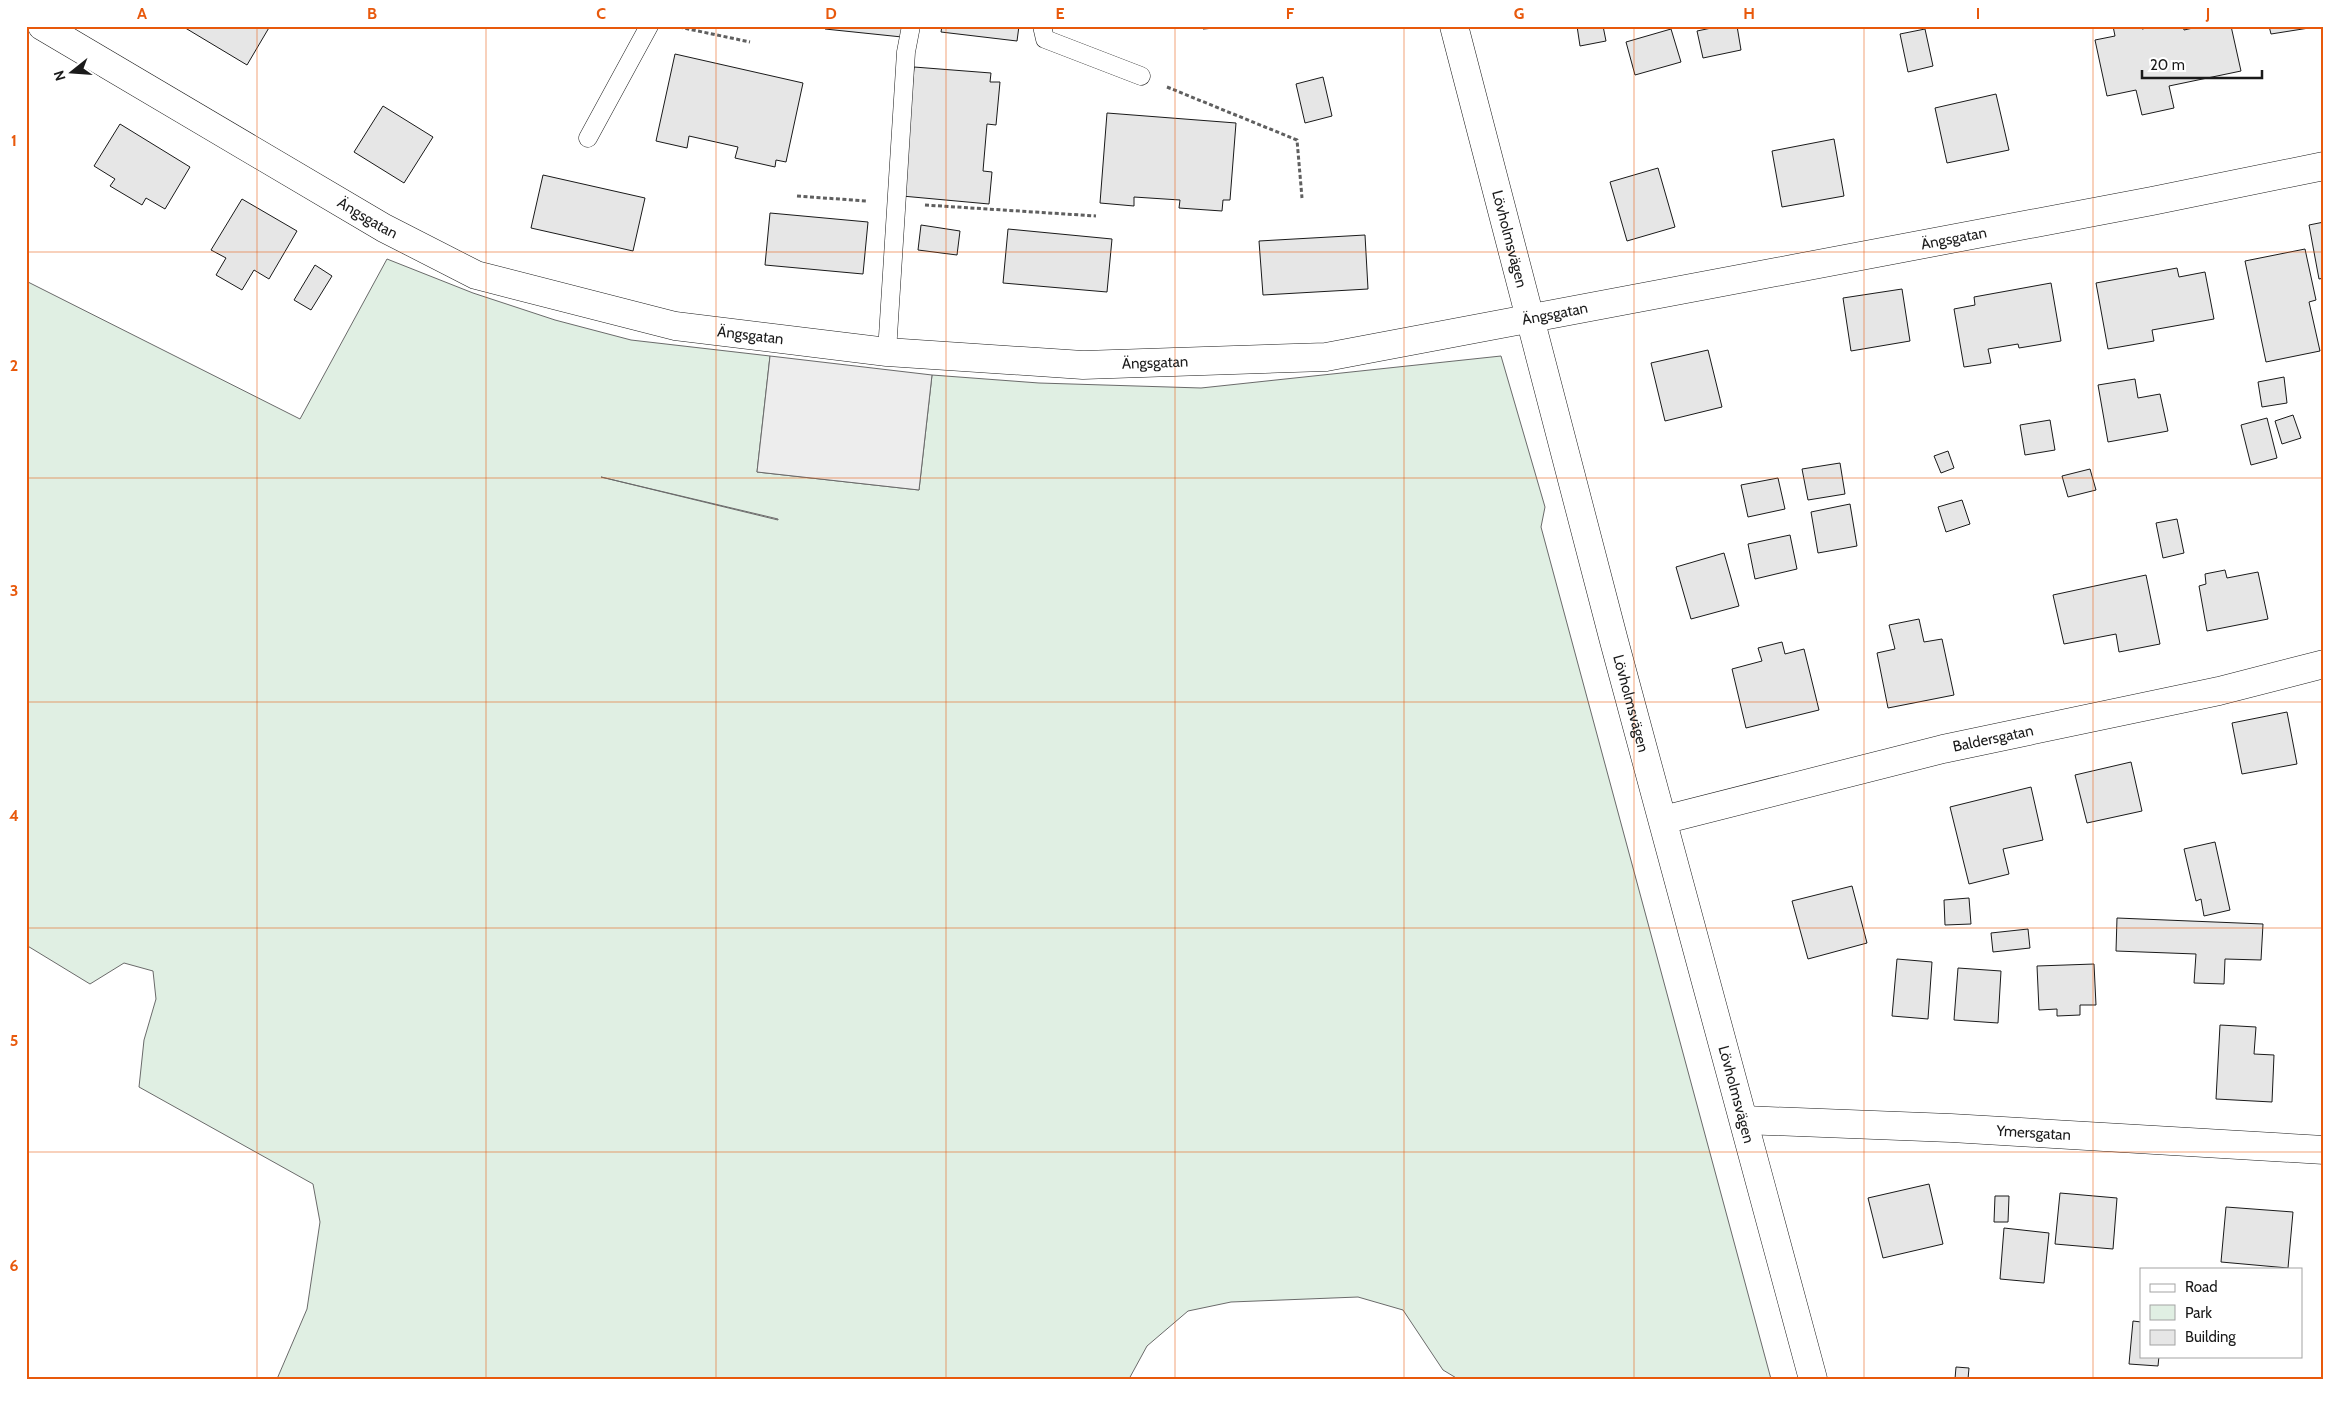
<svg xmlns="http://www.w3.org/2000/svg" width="2350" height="1405" viewBox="0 0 2350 1405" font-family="Cabin,sans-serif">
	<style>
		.green { fill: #e0efe3; stroke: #6a6a6a; fill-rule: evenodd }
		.parking { fill: #ededed; stroke: #6a6a6a }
		.building { fill: #e6e6e6; stroke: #1a1a1a }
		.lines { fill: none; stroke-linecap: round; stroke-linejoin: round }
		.service-casing { stroke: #1a1a1a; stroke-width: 19 }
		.minor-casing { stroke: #1a1a1a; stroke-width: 29 }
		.path { stroke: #5f5f5f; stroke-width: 3; stroke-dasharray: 4 2.5; stroke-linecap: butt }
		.service { stroke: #fff; stroke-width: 18 }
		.minor { stroke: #fff; stroke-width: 28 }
		.grid { fill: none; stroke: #e8590c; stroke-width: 1; stroke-opacity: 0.55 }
		.labels { text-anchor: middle; stroke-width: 4; stroke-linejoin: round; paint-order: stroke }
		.street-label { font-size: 15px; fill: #1a1a1a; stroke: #fff }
		.neatline { fill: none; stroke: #e8590c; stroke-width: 2 }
		.grid-label { font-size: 16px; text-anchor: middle; font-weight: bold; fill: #e8590c }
	</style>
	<rect width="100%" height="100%" fill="#fff"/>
	<path class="green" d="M 387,259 L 473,293 L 555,320 L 631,340 L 770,356 L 757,472 L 919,490 L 932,375 L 1039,383 L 1201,388 L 1501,356 L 1545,507 L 1541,527 L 1771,1379 L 1458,1379 L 1443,1370 L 1403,1310 L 1358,1297 L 1231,1302 L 1188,1311 L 1147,1346 L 1129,1379 L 277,1379 L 307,1309 L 320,1222 L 313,1184 L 139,1087 L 144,1040 L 156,999 L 153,971 L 124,963 L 90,984 L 26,945 L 26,281 L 300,419 ZM 601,477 L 778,519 L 778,520 Z"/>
	<path class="parking" d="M 770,356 L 932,375 L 919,490 L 757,472 Z"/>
	<path class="building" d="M 182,26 L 270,26 L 247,65 Z
		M 825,26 L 903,26 L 902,37 L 825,29 Z
		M 942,26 L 1019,26 L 1017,41 L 941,32 Z
		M 1203,26 L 1239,26 L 1203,29 Z
		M 1577,26 L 1603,26 L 1606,41 L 1580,46 Z
		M 1721,26 L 1737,26 L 1741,50 L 1703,58 L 1697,31 Z
		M 2113,26 L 2142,26 L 2142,29 L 2157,26 L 2183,26 L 2184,30 L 2202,26 L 2231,26 L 2241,71 L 2169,86 L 2174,108 L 2142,115 L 2136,90 L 2107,96 L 2095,40 L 2115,36 Z
		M 2269,26 L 2308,26 L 2309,28 L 2271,34 Z
		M 1671,29 L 1681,62 L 1635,75 L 1626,42 Z
		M 1925,29 L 1933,66 L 1908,72 L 1900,34 Z
		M 675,54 L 803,83 L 786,162 L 776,160 L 775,167 L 735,158 L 738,147 L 689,136 L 687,148 L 656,141 Z
		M 914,67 L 991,73 L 990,82 L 1000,82 L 996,125 L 987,124 L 983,171 L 992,172 L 989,204 L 902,196 Z
		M 1323,77 L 1332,116 L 1305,123 L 1296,84 Z
		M 1996,94 L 2009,150 L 1947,163 L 1935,108 Z
		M 383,106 L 433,137 L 404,183 L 354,152 Z
		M 1107,113 L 1236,123 L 1230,200 L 1223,200 L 1222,211 L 1179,208 L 1180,200 L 1134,197 L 1134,206 L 1100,203 Z
		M 120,124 L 190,167 L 165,209 L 146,198 L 142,205 L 110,186 L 115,179 L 94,166 Z
		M 1834,139 L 1844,196 L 1782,207 L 1772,151 Z
		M 1658,168 L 1675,227 L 1627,241 L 1610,182 Z
		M 543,175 L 645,198 L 633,251 L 531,228 Z
		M 242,199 L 297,231 L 269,279 L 254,270 L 242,290 L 216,275 L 226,258 L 211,250 Z
		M 770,213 L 868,222 L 863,274 L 765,265 Z
		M 2324,222 L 2324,278 L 2319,279 L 2309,225 Z
		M 921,225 L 960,231 L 957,255 L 918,250 Z
		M 1008,229 L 1112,239 L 1107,292 L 1003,283 Z
		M 1365,235 L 1368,289 L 1263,295 L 1259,241 Z
		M 2305,249 L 2316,300 L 2309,302 L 2320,351 L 2266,362 L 2245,261 Z
		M 315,265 L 332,276 L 311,310 L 294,300 Z
		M 2177,268 L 2179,277 L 2205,272 L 2214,319 L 2152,330 L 2154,341 L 2108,349 L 2096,283 Z
		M 2051,283 L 2061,341 L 2019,348 L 2018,344 L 1988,349 L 1991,363 L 1964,367 L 1954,309 L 1975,305 L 1974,297 Z
		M 1902,289 L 1910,341 L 1851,351 L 1843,298 Z
		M 1708,350 L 1722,407 L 1665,421 L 1651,363 Z
		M 2284,377 L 2287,403 L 2262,407 L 2258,382 Z
		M 2135,379 L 2138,398 L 2160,394 L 2168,431 L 2108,442 L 2098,385 Z
		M 2293,415 L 2301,438 L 2282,444 L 2275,421 Z
		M 2267,418 L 2277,458 L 2251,465 L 2241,425 Z
		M 2050,420 L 2055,450 L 2025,455 L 2020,425 Z
		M 1948,451 L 1954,468 L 1941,473 L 1934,456 Z
		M 1840,463 L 1845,494 L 1808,500 L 1802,469 Z
		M 2090,469 L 2096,490 L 2068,497 L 2062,476 Z
		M 1778,478 L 1785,509 L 1748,517 L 1741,485 Z
		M 1962,500 L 1970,524 L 1946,532 L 1938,507 Z
		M 1850,504 L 1857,546 L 1818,553 L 1811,512 Z
		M 2177,519 L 2184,553 L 2163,558 L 2156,523 Z
		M 1790,535 L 1797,569 L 1755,579 L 1748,544 Z
		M 1724,553 L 1739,606 L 1691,619 L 1676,567 Z
		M 2225,570 L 2227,578 L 2258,572 L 2268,619 L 2207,631 L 2199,586 L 2206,584 L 2205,574 Z
		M 2146,575 L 2160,644 L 2119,652 L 2116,634 L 2064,644 L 2053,595 Z
		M 1919,619 L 1924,642 L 1942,639 L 1954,695 L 1888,708 L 1877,653 L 1895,649 L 1889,625 Z
		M 1782,642 L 1785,654 L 1804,649 L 1819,710 L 1746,728 L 1732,669 L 1762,661 L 1758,648 Z
		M 2287,712 L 2297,764 L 2242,774 L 2232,723 Z
		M 2131,762 L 2142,811 L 2087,823 L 2075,775 Z
		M 2031,787 L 2043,840 L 2003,849 L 2009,874 L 1969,884 L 1950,807 Z
		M 2215,842 L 2230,910 L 2204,916 L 2201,899 L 2196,901 L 2184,849 Z
		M 1852,886 L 1867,943 L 1808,959 L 1792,901 Z
		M 1969,898 L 1971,924 L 1945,925 L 1944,900 Z
		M 2117,918 L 2263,924 L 2261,960 L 2225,959 L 2224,984 L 2194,983 L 2196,954 L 2116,951 Z
		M 2028,929 L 2030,948 L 1993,952 L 1991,933 Z
		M 1897,959 L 1932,962 L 1928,1019 L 1892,1016 Z
		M 2094,964 L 2096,1005 L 2080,1005 L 2080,1015 L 2057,1016 L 2057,1009 L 2039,1010 L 2037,966 Z
		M 1958,968 L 2001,971 L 1998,1023 L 1954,1020 Z
		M 2220,1025 L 2256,1027 L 2254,1054 L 2274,1055 L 2272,1102 L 2216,1099 Z
		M 1929,1184 L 1943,1244 L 1883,1258 L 1868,1198 Z
		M 2060,1193 L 2117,1198 L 2113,1249 L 2055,1244 Z
		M 1995,1196 L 2009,1196 L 2008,1222 L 1994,1222 Z
		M 2226,1207 L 2293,1212 L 2288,1268 L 2221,1262 Z
		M 2004,1228 L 2049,1233 L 2044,1283 L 2000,1279 Z
		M 2133,1321 L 2141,1322 L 2141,1356 L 2159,1356 L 2158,1366 L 2129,1364 Z
		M 1956,1367 L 1969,1368 L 1968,1379 L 1955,1379 Z"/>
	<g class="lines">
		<defs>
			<path id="service" d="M 1042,26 L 1045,39 L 1141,76
				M 588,138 L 649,26
				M 887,352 L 906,52 L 911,26"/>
			<g id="minor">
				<path id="s1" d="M 42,26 L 384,228 L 476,275 L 675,326 L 887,352 L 1083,365 L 1326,357 L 2152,201 L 2324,166"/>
				<path id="s2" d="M 1454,26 L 1614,641 L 1813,1379"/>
				<path id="s3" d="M 1663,820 L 1943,749 L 2219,691 L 2324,664"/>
				<path id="s4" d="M 1744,1120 L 1951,1128 L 2324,1150"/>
			</g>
		</defs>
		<use href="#service" class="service-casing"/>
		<use href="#minor" class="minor-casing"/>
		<path class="path" d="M 679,27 L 750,42
			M 1167,87 L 1297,140 L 1302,198
			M 797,196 L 866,201
			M 925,205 L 1096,216"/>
		<use href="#service" class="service"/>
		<use href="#minor" class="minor"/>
	</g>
	<path class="grid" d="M 257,26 L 257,1379M 486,26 L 486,1379M 716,26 L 716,1379M 946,26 L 946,1379M 1175,26 L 1175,1379M 1404,26 L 1404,1379M 1634,26 L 1634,1379M 1864,26 L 1864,1379M 2093,26 L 2093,1379M 26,252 L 2324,252M 26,478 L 2324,478M 26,702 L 2324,702M 26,928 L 2324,928M 26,1152 L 2324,1152"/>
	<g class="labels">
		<g class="street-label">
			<text dy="5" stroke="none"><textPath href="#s1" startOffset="378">Ängsgatan</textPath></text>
			<text dy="5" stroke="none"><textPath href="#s2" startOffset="220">Lövholmsvägen</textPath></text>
			<text dy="5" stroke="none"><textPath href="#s1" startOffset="1998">Ängsgatan</textPath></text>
			<text dy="5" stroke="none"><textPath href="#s1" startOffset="1592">Ängsgatan</textPath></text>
			<text dy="5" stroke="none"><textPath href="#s1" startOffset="782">Ängsgatan</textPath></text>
			<text dy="5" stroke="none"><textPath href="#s1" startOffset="1188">Ängsgatan</textPath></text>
			<text dy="5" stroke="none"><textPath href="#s2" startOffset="700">Lövholmsvägen</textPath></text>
			<text dy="5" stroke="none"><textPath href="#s3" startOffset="340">Baldersgatan</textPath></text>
			<text dy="5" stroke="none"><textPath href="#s2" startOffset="1105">Lövholmsvägen</textPath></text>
			<text dy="5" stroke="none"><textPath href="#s4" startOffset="290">Ymersgatan</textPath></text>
		</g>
	</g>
	<rect width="2350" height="1405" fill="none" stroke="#ffffff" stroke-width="55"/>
	<rect x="2140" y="1268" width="162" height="90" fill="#ffffff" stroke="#a3a3a3"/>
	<rect x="2150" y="1284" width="25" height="8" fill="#ffffff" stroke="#a3a3a3"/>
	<text x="2185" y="1292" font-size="15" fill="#1a1a1a">Road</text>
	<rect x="2150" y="1305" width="25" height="15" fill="#e0efe3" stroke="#a3a3a3"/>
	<text x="2185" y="1318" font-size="15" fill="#1a1a1a">Park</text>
	<rect x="2150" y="1330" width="25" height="15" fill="#e6e6e6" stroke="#a3a3a3"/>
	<text x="2185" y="1342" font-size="15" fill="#1a1a1a">Building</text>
	<g transform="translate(72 72) rotate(253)" stroke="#ffffff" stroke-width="4" paint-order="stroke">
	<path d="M0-4L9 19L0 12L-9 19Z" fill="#1a1a1a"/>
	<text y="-8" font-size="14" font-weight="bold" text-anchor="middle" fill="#1a1a1a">N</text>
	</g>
	<path d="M2142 70v8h120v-8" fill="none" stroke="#1a1a1a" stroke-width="2.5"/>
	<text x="2150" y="70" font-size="15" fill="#1a1a1a" stroke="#ffffff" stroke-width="4" paint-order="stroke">20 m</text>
	<rect x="28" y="28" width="2294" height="1350" class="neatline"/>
	<g class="grid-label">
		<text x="142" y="19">A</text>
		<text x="372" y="19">B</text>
		<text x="601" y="19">C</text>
		<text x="831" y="19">D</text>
		<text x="1060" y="19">E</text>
		<text x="1290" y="19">F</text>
		<text x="1519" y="19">G</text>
		<text x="1749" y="19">H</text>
		<text x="1978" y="19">I</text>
		<text x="2208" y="19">J</text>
		<text x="14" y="146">1</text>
		<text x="14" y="371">2</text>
		<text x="14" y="596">3</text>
		<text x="14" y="821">4</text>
		<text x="14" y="1046">5</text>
		<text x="14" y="1271">6</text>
	</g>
</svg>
